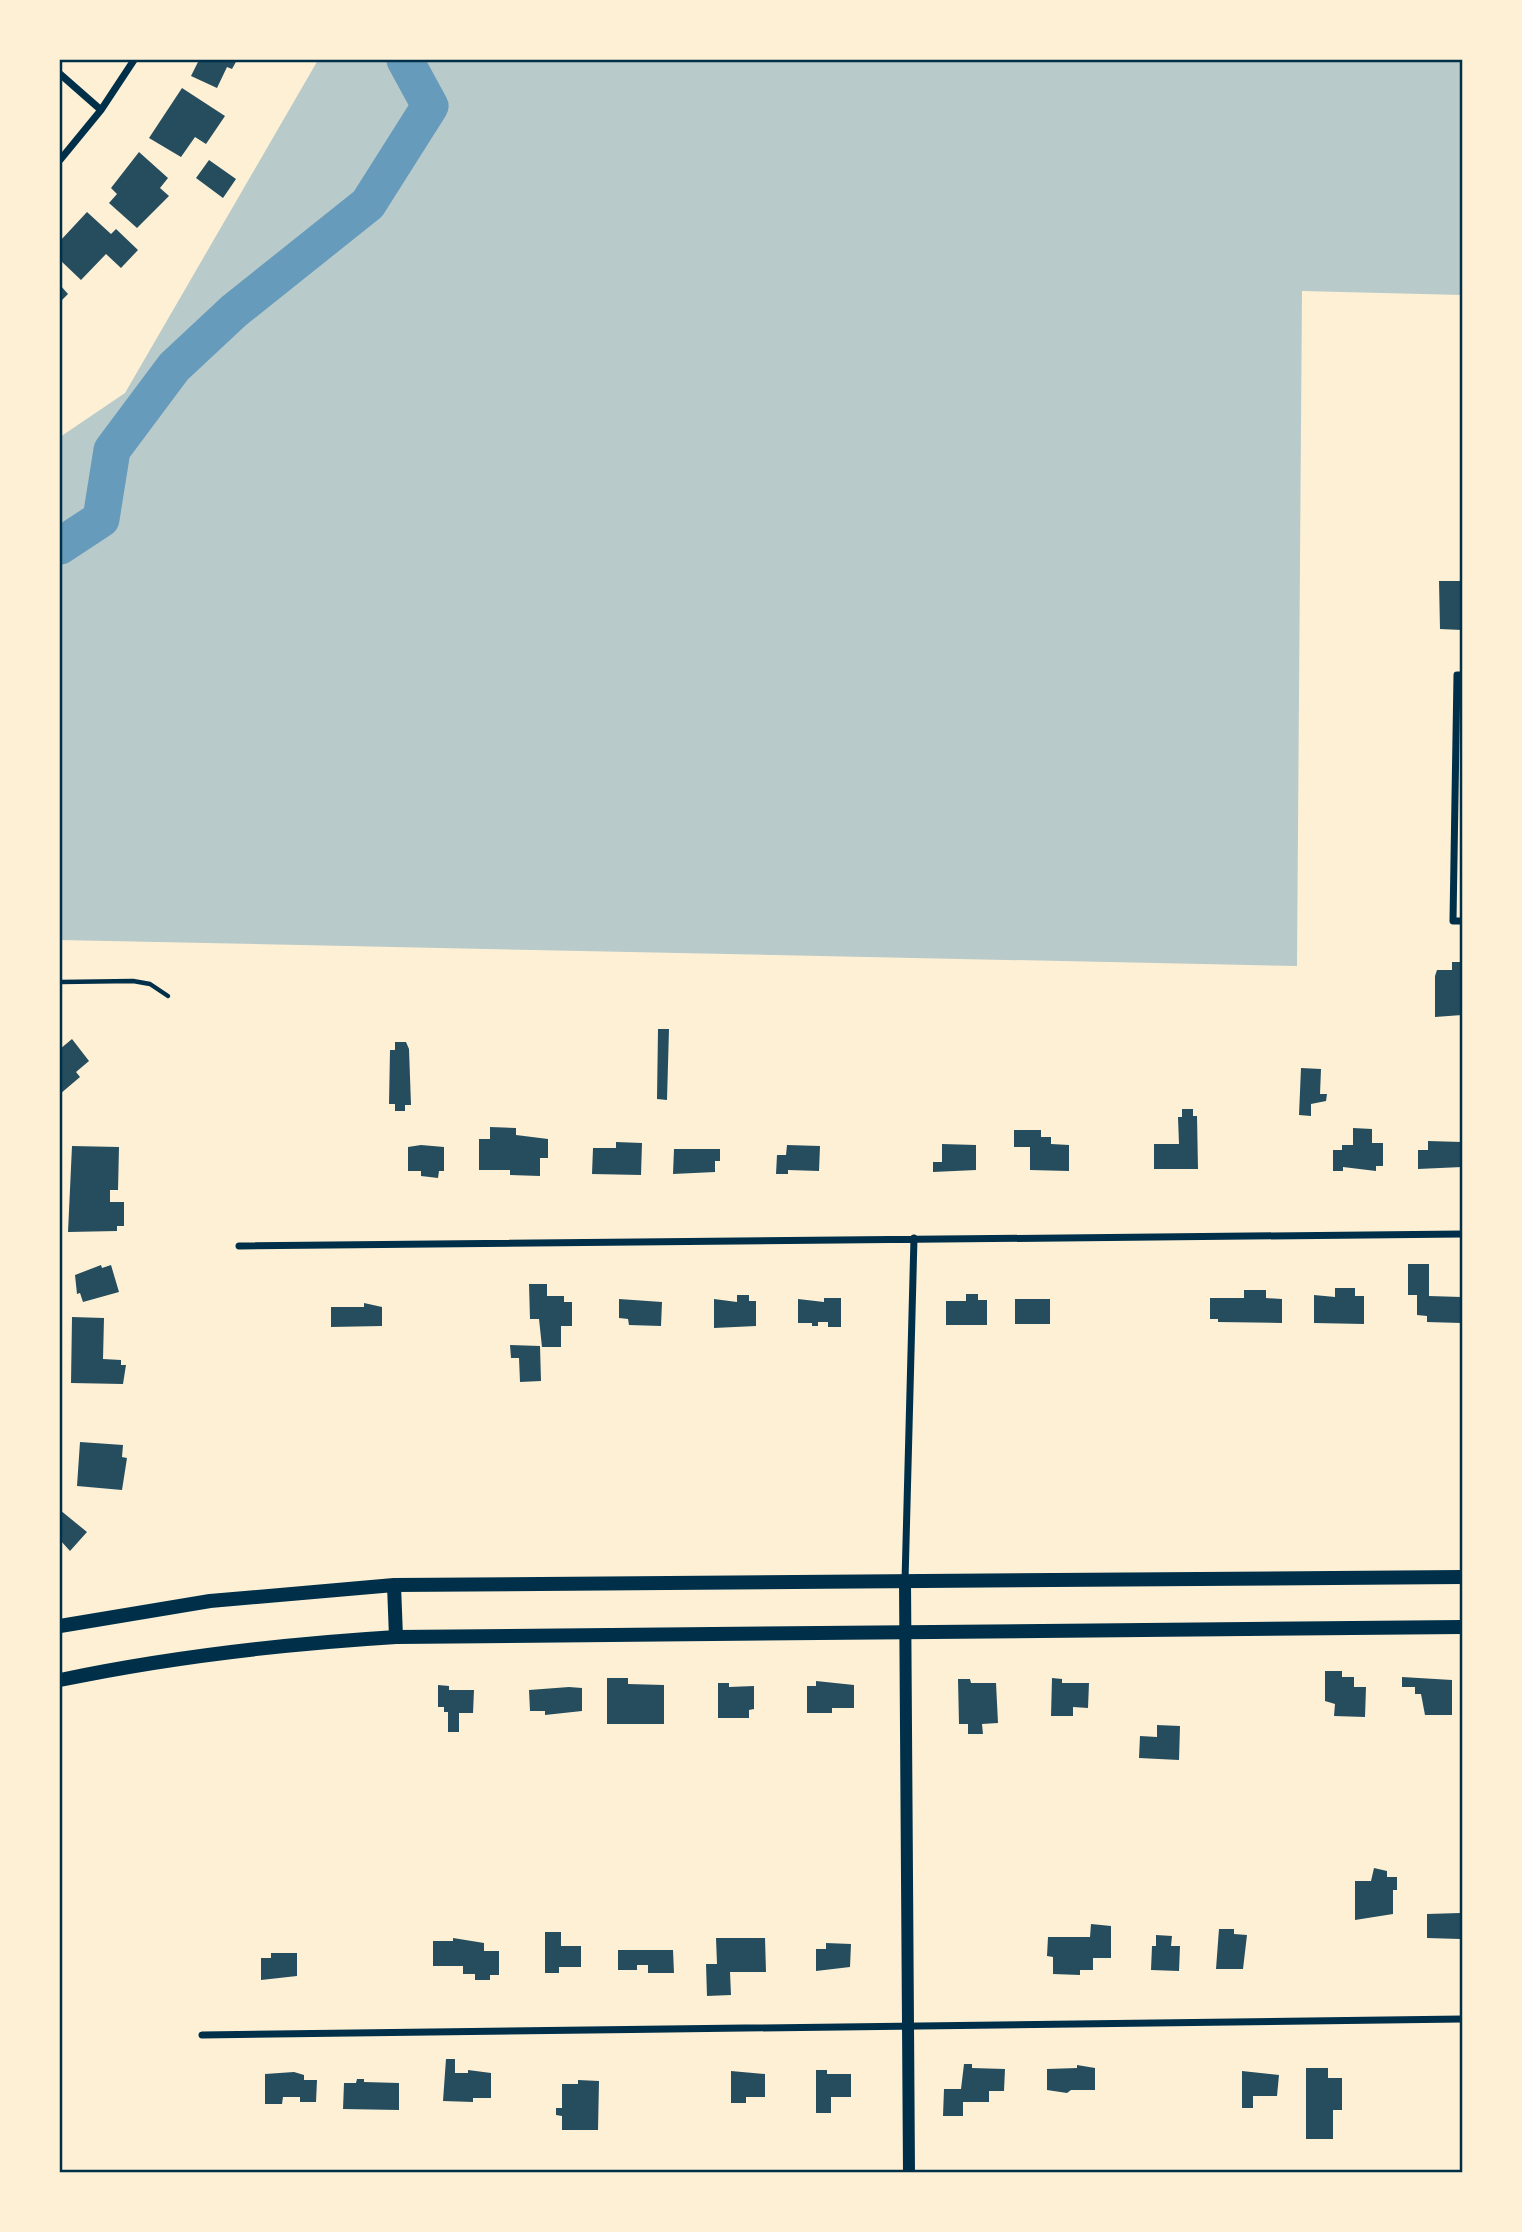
<svg xmlns="http://www.w3.org/2000/svg" width="1522" height="2232" viewBox="0 0 1522 2232" font-family="'Varela Round',sans-serif">
	<style>
		.green { fill: #b9caca }
		.lines { fill: none; stroke-linecap: round; stroke-linejoin: round }
		.river { stroke: #669bbc; stroke-width: 37 }
		.building { fill: #264d5e }
		.service { stroke: #003049; stroke-width: 4.5 }
		.minor { stroke: #003049; stroke-width: 7 }
		.tertiary { stroke: #003049; stroke-width: 12 }
		.secondary { stroke: #003049; stroke-width: 14 }
		.neatline { fill: none; stroke: #003049; stroke-width: 2.5 }
	</style>
	<rect width="100%" height="100%" fill="#fdf0d5"/>
	<path class="green" d="M 318,60 L 1462,60 L 1462,295 L 1302,291 L 1297,966 L 60,940 L 60,437 L 125,393 Z"/>
	<g class="lines">
		<path class="river" d="M 60,546 L 101,519 L 112,450 L 174,367 L 234,311 L 368,204 L 430,106 L 405,60"/>
	</g>
	<path class="building" d="M 199,60 L 237,60 L 232,69 L 227,67 L 217,88 L 191,76 Z
		M 182,88 L 225,116 L 206,144 L 195,137 L 181,157 L 149,138 Z
		M 139,152 L 168,178 L 160,188 L 169,196 L 137,228 L 109,203 L 117,194 L 111,188 Z
		M 209,160 L 236,179 L 223,198 L 196,178 Z
		M 87,212 L 111,234 L 116,229 L 138,250 L 121,268 L 106,254 L 81,280 L 60,260 L 60,241 Z
		M 60,285 L 68,294 L 60,302 Z
		M 1439,581 L 1462,581 L 1462,630 L 1440,629 Z
		M 1452,962 L 1462,962 L 1462,1015 L 1435,1017 L 1435,976 L 1437,970 L 1452,970 Z
		M 658,1029 L 669,1029 L 667,1100 L 657,1099 Z
		M 72,1039 L 89,1061 L 76,1072 L 80,1077 L 60,1094 L 60,1049 Z
		M 395,1042 L 406,1042 L 409,1049 L 411,1105 L 405,1105 L 405,1111 L 395,1111 L 395,1104 L 389,1104 L 390,1050 L 395,1050 Z
		M 1301,1068 L 1321,1069 L 1320,1094 L 1327,1094 L 1326,1101 L 1311,1104 L 1311,1116 L 1299,1115 Z
		M 1182,1109 L 1193,1109 L 1193,1116 L 1197,1116 L 1198,1169 L 1154,1169 L 1154,1144 L 1179,1144 L 1178,1117 L 1182,1117 Z
		M 490,1127 L 516,1128 L 516,1135 L 548,1139 L 548,1158 L 540,1158 L 540,1176 L 510,1175 L 510,1170 L 479,1170 L 479,1139 L 490,1139 Z
		M 1353,1128 L 1372,1129 L 1372,1143 L 1383,1143 L 1383,1166 L 1376,1166 L 1376,1171 L 1343,1167 L 1343,1171 L 1333,1171 L 1333,1150 L 1342,1150 L 1342,1145 L 1353,1145 Z
		M 1014,1130 L 1041,1130 L 1041,1137 L 1051,1137 L 1051,1144 L 1069,1145 L 1069,1171 L 1030,1170 L 1030,1147 L 1014,1147 Z
		M 1428,1141 L 1462,1142 L 1462,1167 L 1418,1169 L 1418,1150 L 1428,1150 Z
		M 616,1142 L 642,1143 L 641,1175 L 592,1174 L 593,1148 L 616,1148 Z
		M 942,1144 L 976,1145 L 976,1170 L 933,1172 L 933,1162 L 942,1162 Z
		M 421,1145 L 444,1147 L 444,1171 L 439,1171 L 438,1178 L 421,1176 L 421,1171 L 408,1171 L 408,1147 Z
		M 787,1145 L 820,1146 L 819,1171 L 788,1170 L 788,1174 L 776,1174 L 777,1155 L 786,1155 Z
		M 72,1146 L 119,1147 L 118,1190 L 110,1190 L 110,1202 L 124,1202 L 124,1226 L 117,1226 L 117,1231 L 68,1232 Z
		M 674,1149 L 720,1149 L 720,1161 L 715,1161 L 715,1172 L 673,1174 Z
		M 1408,1264 L 1429,1264 L 1429,1296 L 1461,1297 L 1461,1323 L 1427,1322 L 1427,1316 L 1417,1315 L 1417,1295 L 1408,1295 Z
		M 101,1265 L 102,1268 L 111,1265 L 119,1292 L 83,1302 L 80,1293 L 77,1294 L 75,1275 Z
		M 529,1284 L 547,1284 L 547,1296 L 564,1296 L 564,1302 L 572,1302 L 572,1326 L 561,1326 L 561,1347 L 542,1347 L 539,1319 L 530,1319 Z
		M 1335,1288 L 1355,1288 L 1355,1296 L 1364,1296 L 1364,1324 L 1314,1323 L 1314,1295 L 1335,1297 Z
		M 1244,1290 L 1266,1290 L 1266,1298 L 1282,1299 L 1282,1323 L 1218,1322 L 1218,1319 L 1210,1319 L 1210,1298 L 1244,1298 Z
		M 966,1294 L 978,1294 L 978,1300 L 987,1300 L 987,1325 L 946,1325 L 946,1301 L 966,1301 Z
		M 737,1295 L 749,1295 L 749,1301 L 756,1301 L 756,1326 L 714,1328 L 714,1299 L 737,1302 Z
		M 824,1298 L 841,1298 L 841,1327 L 828,1327 L 828,1322 L 818,1322 L 818,1326 L 812,1326 L 812,1323 L 798,1323 L 798,1299 L 824,1302 Z
		M 619,1299 L 662,1302 L 661,1326 L 629,1325 L 628,1319 L 619,1318 Z
		M 1015,1299 L 1050,1299 L 1050,1324 L 1015,1324 Z
		M 364,1303 L 382,1307 L 382,1326 L 331,1327 L 331,1307 L 364,1307 Z
		M 72,1317 L 104,1318 L 103,1359 L 121,1360 L 121,1365 L 126,1365 L 123,1384 L 71,1383 Z
		M 510,1345 L 540,1346 L 541,1381 L 520,1382 L 519,1358 L 511,1358 Z
		M 80,1442 L 123,1445 L 122,1457 L 127,1458 L 122,1490 L 77,1486 Z
		M 60,1510 L 87,1532 L 70,1551 L 60,1540 Z
		M 1325,1671 L 1342,1671 L 1342,1677 L 1354,1677 L 1354,1687 L 1366,1687 L 1365,1717 L 1334,1716 L 1335,1704 L 1325,1701 Z
		M 1402,1677 L 1452,1680 L 1452,1715 L 1425,1715 L 1421,1694 L 1415,1694 L 1415,1687 L 1402,1687 Z
		M 607,1678 L 628,1678 L 628,1684 L 664,1685 L 664,1724 L 607,1724 Z
		M 1052,1678 L 1062,1679 L 1062,1683 L 1089,1683 L 1088,1708 L 1073,1707 L 1073,1716 L 1051,1716 Z
		M 958,1679 L 970,1679 L 971,1683 L 996,1683 L 998,1723 L 982,1724 L 983,1734 L 968,1734 L 968,1724 L 959,1724 Z
		M 816,1681 L 854,1685 L 854,1708 L 832,1708 L 832,1713 L 807,1713 L 807,1686 L 816,1686 Z
		M 718,1683 L 729,1683 L 729,1687 L 754,1686 L 754,1709 L 749,1710 L 749,1718 L 718,1718 Z
		M 438,1685 L 449,1686 L 449,1690 L 474,1690 L 473,1713 L 459,1713 L 459,1732 L 448,1732 L 448,1712 L 444,1712 L 444,1707 L 438,1707 Z
		M 569,1687 L 582,1688 L 582,1711 L 545,1715 L 545,1711 L 530,1711 L 529,1690 Z
		M 1157,1725 L 1180,1726 L 1179,1760 L 1139,1758 L 1140,1736 L 1157,1737 Z
		M 1374,1868 L 1387,1871 L 1387,1877 L 1397,1877 L 1397,1890 L 1393,1890 L 1393,1914 L 1355,1920 L 1355,1881 L 1371,1881 Z
		M 1460,1913 L 1460,1939 L 1427,1938 L 1427,1914 Z
		M 1091,1924 L 1111,1926 L 1111,1958 L 1093,1958 L 1093,1970 L 1080,1970 L 1080,1975 L 1053,1974 L 1053,1957 L 1047,1956 L 1048,1937 L 1090,1937 Z
		M 1219,1929 L 1234,1929 L 1234,1934 L 1247,1935 L 1243,1969 L 1216,1969 Z
		M 545,1932 L 561,1932 L 561,1946 L 581,1946 L 581,1967 L 559,1967 L 559,1973 L 545,1973 Z
		M 1156,1935 L 1172,1936 L 1171,1946 L 1180,1946 L 1179,1971 L 1151,1970 L 1152,1946 L 1156,1946 Z
		M 453,1938 L 484,1943 L 484,1951 L 499,1951 L 499,1975 L 490,1975 L 490,1980 L 475,1980 L 475,1974 L 463,1974 L 463,1966 L 433,1966 L 433,1941 L 453,1941 Z
		M 716,1938 L 765,1938 L 766,1972 L 730,1972 L 731,1995 L 707,1996 L 706,1964 L 717,1964 Z
		M 826,1943 L 851,1944 L 850,1967 L 816,1971 L 816,1949 L 826,1949 Z
		M 618,1950 L 673,1950 L 674,1973 L 648,1973 L 648,1965 L 637,1965 L 637,1970 L 618,1970 Z
		M 271,1953 L 297,1953 L 297,1976 L 261,1980 L 261,1958 L 271,1958 Z
		M 446,2059 L 455,2059 L 455,2073 L 468,2073 L 468,2070 L 491,2073 L 491,2098 L 473,2098 L 473,2102 L 443,2101 Z
		M 964,2064 L 972,2064 L 972,2068 L 1005,2069 L 1004,2091 L 989,2091 L 989,2102 L 963,2102 L 963,2116 L 943,2116 L 944,2089 L 961,2089 Z
		M 1077,2065 L 1095,2068 L 1095,2090 L 1071,2090 L 1067,2093 L 1047,2090 L 1047,2069 L 1077,2068 Z
		M 1306,2068 L 1328,2068 L 1328,2078 L 1342,2078 L 1342,2110 L 1333,2110 L 1333,2139 L 1306,2139 Z
		M 816,2070 L 827,2070 L 827,2074 L 851,2074 L 851,2097 L 831,2097 L 831,2113 L 816,2113 Z
		M 731,2071 L 765,2074 L 765,2097 L 746,2097 L 746,2103 L 731,2103 Z
		M 1242,2071 L 1279,2075 L 1277,2096 L 1253,2096 L 1253,2108 L 1242,2108 Z
		M 294,2072 L 304,2075 L 304,2080 L 317,2080 L 316,2102 L 300,2102 L 300,2097 L 283,2097 L 282,2104 L 265,2104 L 265,2074 Z
		M 357,2079 L 364,2079 L 364,2082 L 399,2083 L 399,2110 L 343,2109 L 344,2083 L 356,2083 Z
		M 578,2080 L 599,2081 L 598,2130 L 562,2130 L 562,2116 L 556,2115 L 556,2108 L 562,2108 L 562,2084 L 578,2084 Z"/>
	<g class="lines">
		<path class="service" d="M 60,982 L 133,981 L 150,984 L 168,996"/>
		<path class="minor" d="M 60,74 L 101,110
			M 60,160 L 101,110 L 134,60
			M 1462,675 L 1457,675 L 1453,921 L 1462,921
			M 239,1246 L 1462,1234
			M 905,1581 L 914,1238
			M 202,2035 L 1462,2019"/>
		<path class="tertiary" d="M 905,1581 L 909,2172"/>
		<path class="secondary" d="M 394,1585 L 396,1637
			M 60,1626 L 210,1601 L 394,1585 L 1462,1577
			M 60,1680 C 170,1657 283,1644 396,1637 L 1462,1627"/>
	</g>
	<rect width="1522" height="2232" fill="none" stroke="#fdf0d5" stroke-width="122"/>
	<rect x="61" y="61" width="1400" height="2110" class="neatline"/>
</svg>
